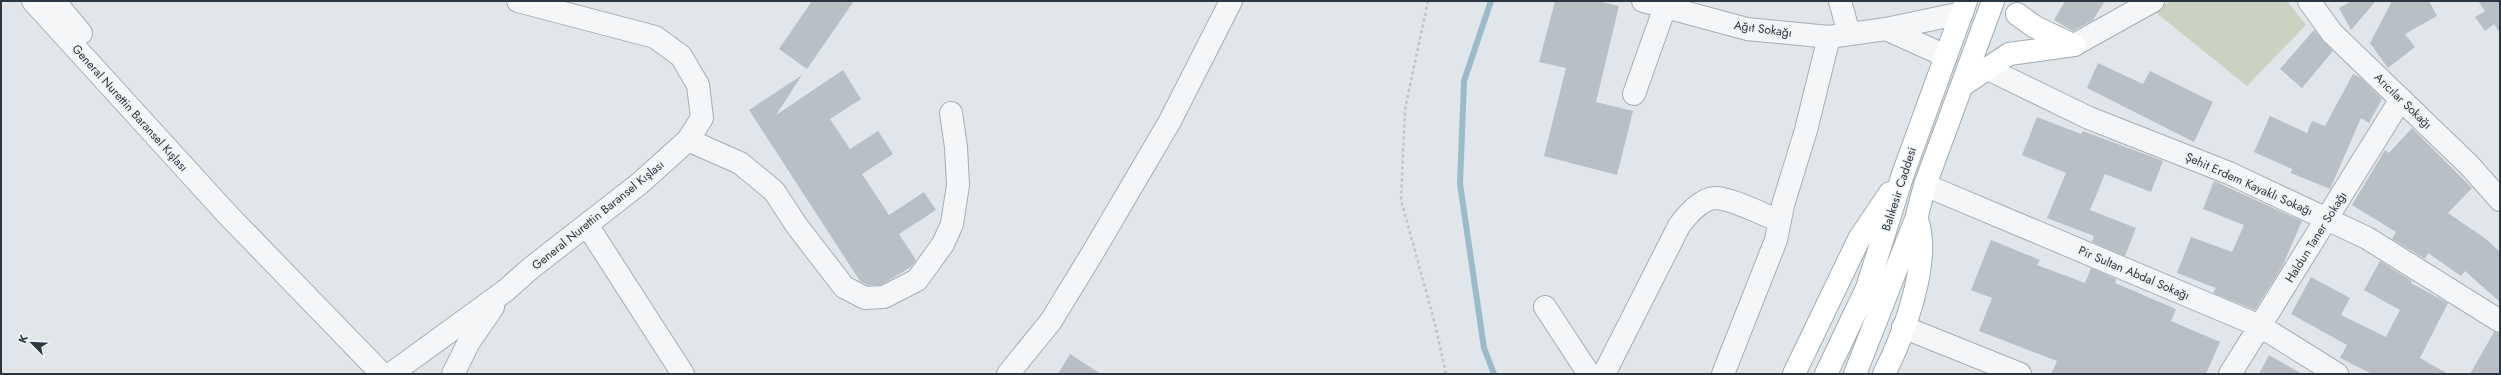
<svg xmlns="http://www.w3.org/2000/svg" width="2501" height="375" viewBox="0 0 2501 375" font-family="Jost,sans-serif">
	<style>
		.green { fill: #cad3c2 }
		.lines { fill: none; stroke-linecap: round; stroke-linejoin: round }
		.stream { stroke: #9dbac9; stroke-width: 6 }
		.building { fill: #b8c0c6 }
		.minor-casing { stroke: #a6aeb4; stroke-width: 24 }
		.major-casing { stroke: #a0acb5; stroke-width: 24 }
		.path { stroke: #bfc4c8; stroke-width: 2.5; stroke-dasharray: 3 3; stroke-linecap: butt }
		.minor { stroke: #f4f6f8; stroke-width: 22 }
		.major { stroke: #fff; stroke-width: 22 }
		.labels { text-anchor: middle; stroke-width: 3; stroke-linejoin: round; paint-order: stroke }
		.street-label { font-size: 12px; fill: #2a3641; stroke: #f1f4f7 }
	</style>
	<rect width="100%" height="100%" fill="#e1e6ea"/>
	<path class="green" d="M 2170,1 L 2287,1 L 2306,25 L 2247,86 L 2154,11 Z"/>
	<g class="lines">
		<path class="stream" d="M 1491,1 L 1464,81 L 1460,184 L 1484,348 L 1494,374"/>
	</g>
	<path class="building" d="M 812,1 L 854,1 L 807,69 L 779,49 Z
		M 1555,1 L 1598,1 L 1619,6 L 1596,102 L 1633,111 L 1617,175 L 1544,156 L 1566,68 L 1539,62 Z
		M 2065,1 L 2105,1 L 2093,20 L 2073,31 L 2054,20 Z
		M 2352,1 L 2376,1 L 2351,30 L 2339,8 Z
		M 2392,1 L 2429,1 L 2437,16 L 2405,34 L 2415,47 L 2388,68 L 2370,43 Z
		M 2478,1 L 2500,1 L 2500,33 L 2494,24 L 2485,31 L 2475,17 L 2485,11 Z
		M 2314,30 L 2333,51 L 2302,88 L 2280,69 Z
		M 2098,63 L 2143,84 L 2150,71 L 2213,102 L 2194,142 L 2087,88 Z
		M 843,70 L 861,99 L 830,119 L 850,149 L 878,131 L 893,154 L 862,174 L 889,215 L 924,192 L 936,210 L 899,234 L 916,260 L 911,267 L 881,285 L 868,285 L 860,281 L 749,110 L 802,75 L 776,115 Z
		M 2353,74 L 2361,78 L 2382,99 L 2369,123 L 2361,118 L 2330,189 L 2291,173 L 2292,169 L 2254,152 L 2270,116 L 2307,133 L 2312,121 L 2325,126 Z
		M 2037,117 L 2081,134 L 2083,131 L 2163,161 L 2151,192 L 2105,174 L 2090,210 L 2136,228 L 2125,256 L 2092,242 L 2094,236 L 2047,218 L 2066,173 L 2022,155 Z
		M 2412,128 L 2472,188 L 2448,213 L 2486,239 L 2500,252 L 2500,302 L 2465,271 L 2461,276 L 2428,253 L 2425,259 L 2392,239 L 2396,232 L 2352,205 L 2385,150 L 2389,153 Z
		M 2214,181 L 2302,221 L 2283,265 L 2255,310 L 2213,293 L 2216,288 L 2177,273 L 2191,237 L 2232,252 L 2244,225 L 2203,209 Z
		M 1991,240 L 2040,260 L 2037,265 L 2085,283 L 2091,268 L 2116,279 L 2115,283 L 2176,309 L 2171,321 L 2220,342 L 2206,374 L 2051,374 L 2057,361 L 1979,331 L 1992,298 L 1971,290 Z
		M 2380,261 L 2412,281 L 2411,283 L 2448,303 L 2420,358 L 2448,374 L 2372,374 L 2340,358 L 2347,345 L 2291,314 L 2311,277 L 2350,298 L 2341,315 L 2386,337 L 2400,310 L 2364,290 Z
		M 2494,332 L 2500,333 L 2500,374 L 2470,374 Z
		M 1070,354 L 1101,374 L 1058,374 Z
		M 2269,355 L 2302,374 L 2259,374 Z"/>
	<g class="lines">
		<defs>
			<path id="minor" d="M 33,1 L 227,214 L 382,374
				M 54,1 L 81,33
				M 1643,1 L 1747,29 L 1829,37 L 1886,29
				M 1840,1 L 1849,34
				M 2309,1 L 2332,33 L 2469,165 L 2500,200
				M 2074,45 L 2153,1
				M 1946,56 L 1886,29 L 1962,13
				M 1986,68 L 2089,118 L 2229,173 L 2367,238 L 2500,321
				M 1634,94 L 1665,7
				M 688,140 L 740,163 L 774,191 L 797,226 L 844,287 L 865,298 L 884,297 L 917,280 L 943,244 L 952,224 L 958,185 L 956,147 L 951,113
				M 1925,185 L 2260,326 L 2337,374
				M 587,225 L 683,374
				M 1545,307 L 1589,374
				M 1903,327 L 2020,374
				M 391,374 L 505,291 L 531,268 L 639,184 L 688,140 L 702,118 L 698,85 L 681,56 L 655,37 L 518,1
				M 453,374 L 469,342 L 493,307
				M 1008,374 L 1051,321 L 1092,254 L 1170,121 L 1231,1
				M 1604,374 L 1679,226 C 1687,215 1701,199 1715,198 C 1732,198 1763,215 1780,221
				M 1723,374 L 1776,240 L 1783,205 L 1806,130 L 1829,37
				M 2230,374 L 2401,99"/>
			<path id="major" d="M 2017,14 L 2035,27 L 2073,45
				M 1963,85 L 2009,54 L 2074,45
				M 1794,374 L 1859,239 L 1890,193
				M 1826,374 L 1867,288 L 1903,174 L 1966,1
				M 1855,374 L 1916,219 L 1925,185 L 1993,1
				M 1884,374 C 1903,337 1932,260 1917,220"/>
		</defs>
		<use href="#minor" class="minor-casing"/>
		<use href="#major" class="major-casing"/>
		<path class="path" d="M 1428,1 L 1405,109 L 1401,200 L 1435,324 L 1446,374"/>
		<use href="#minor" class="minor"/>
		<use href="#major" class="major"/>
	</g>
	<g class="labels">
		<g class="street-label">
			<text transform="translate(1763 29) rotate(8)" y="4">Ağıt Sokağı</text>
			<text transform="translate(2403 101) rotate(44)" y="4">Arıcılar Sokağı</text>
			<text transform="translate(130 108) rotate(48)" y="4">General Nurettin Baransel Kışlası</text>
			<text transform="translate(2249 184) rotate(24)" y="4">Şehit Erdem Kayaklı Sokağı</text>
			<text transform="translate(1899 189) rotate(-72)" y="4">Balıkesir Caddesi</text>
			<text transform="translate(598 215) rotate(-39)" y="4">General Nurettin Baransel Kışlası</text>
			<text transform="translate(2316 237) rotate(-58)" y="4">Haldun Taner Sokağı</text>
			<text transform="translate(2134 273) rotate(23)" y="4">Pir Sultan Abdal Sokağı</text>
		</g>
	</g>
	<rect width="2501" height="375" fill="none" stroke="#2a3641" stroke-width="4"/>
	<g transform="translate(32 343) rotate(294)" stroke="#f1f4f7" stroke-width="3" paint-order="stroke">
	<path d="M0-3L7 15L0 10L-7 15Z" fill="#2a3641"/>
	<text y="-6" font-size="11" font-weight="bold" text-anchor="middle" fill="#2a3641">K</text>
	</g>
</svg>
